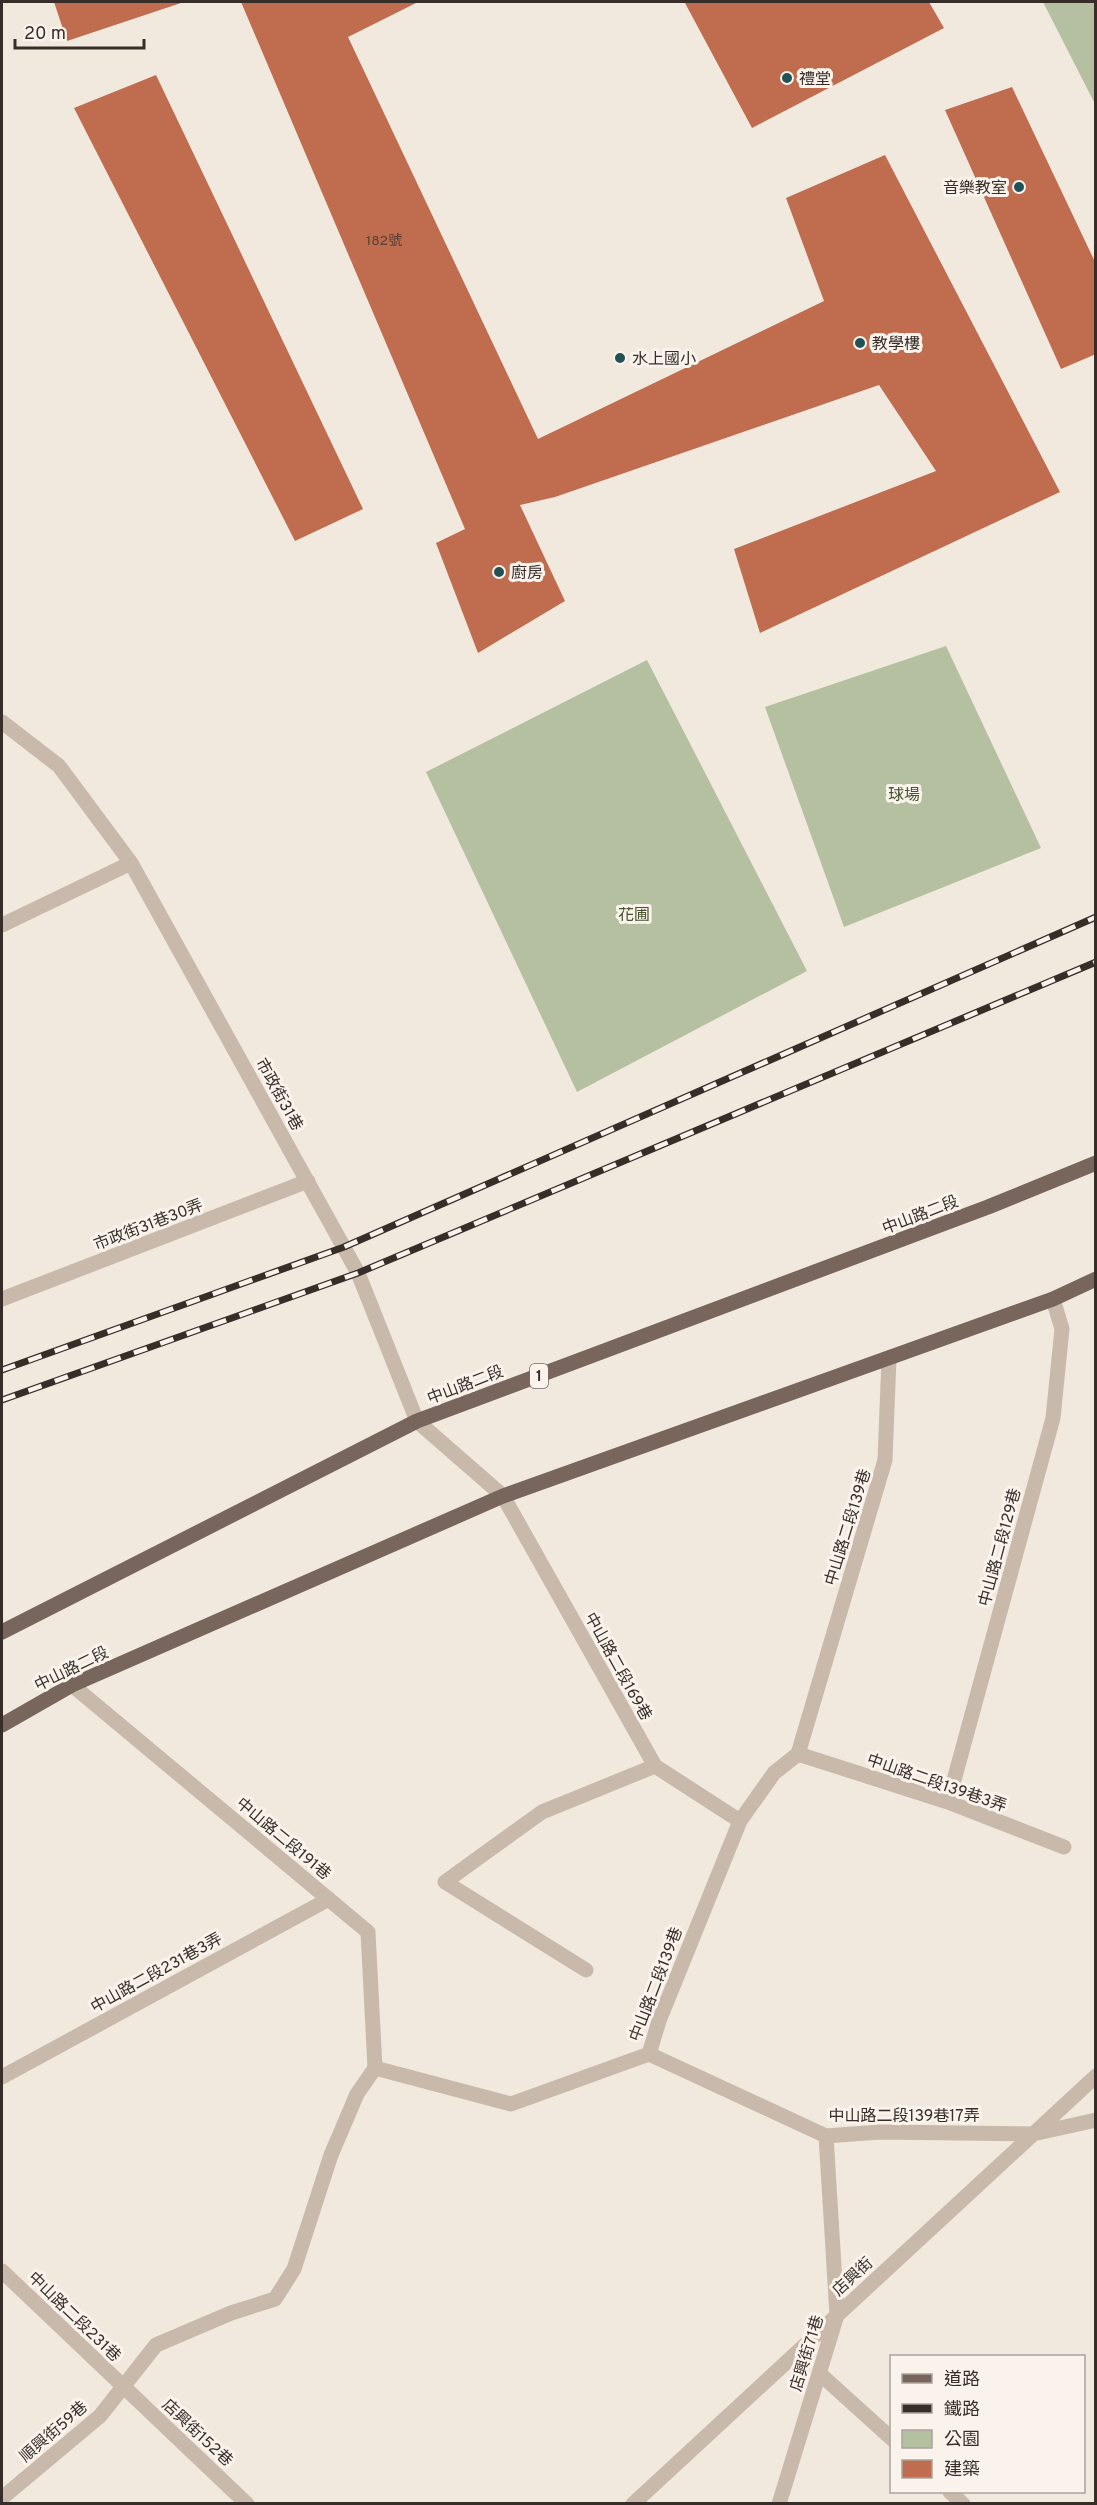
<svg xmlns="http://www.w3.org/2000/svg" width="1097" height="2505" viewBox="0 0 1097 2505" font-family="Overpass,'Noto Sans TC',sans-serif">
	<style>
		.green { fill: #b4c09f }
		.building { fill: #bf6c4f }
		.lines { fill: none; stroke-linecap: round; stroke-linejoin: round }
		.minor { stroke: #c9b9ab; stroke-width: 15 }
		.major { stroke: #78665c; stroke-width: 15 }
		.rail-casing { stroke: #372e2a; stroke-width: 7 }
		.rail { stroke: #f9f3eb; stroke-width: 4.5; stroke-dasharray: 14; stroke-linecap: butt }
		.poi-dot { fill: #215256; stroke: #f9f3eb; stroke-width: 2 }
		.labels { text-anchor: middle; stroke-width: 6; stroke-linejoin: round; paint-order: stroke }
		.number-label { font-size: 14px; fill: #593e33 }
		.shield { fill: #f9f3eb; stroke: #716964; stroke-width: 1.5 }
		.shield-label { font-size: 15px; font-weight: bold; fill: #372e2a }
		.poi-label { font-size: 16px; fill: #372e2a; stroke: #f9f3eb; text-anchor: start }
		.park-label { font-size: 16px; fill: #46542f; stroke: #f9f3eb }
		.street-label { font-size: 16px; fill: #372e2a; stroke: #f9f3eb }
	</style>
	<rect width="100%" height="100%" fill="#f1e9de"/>
	<path class="green" d="M 1043,2 L 1095,2 L 1095,104 Z
		M 946,646 L 1041,848 L 844,927 L 765,707 Z
		M 647,660 L 807,971 L 577,1092 L 426,772 Z"/>
	<path class="building" d="M 54,2 L 184,2 L 67,41 Z
		M 241,2 L 418,2 L 348,37 L 538,439 L 824,301 L 786,198 L 885,155 L 1060,492 L 760,633 L 734,549 L 936,471 L 879,385 L 555,497 L 520,505 L 565,601 L 478,653 L 436,543 L 465,529 Z
		M 688,2 L 929,2 L 944,28 L 752,128 L 685,3 Z
		M 156,75 L 363,509 L 295,541 L 74,108 Z
		M 1012,87 L 1096,264 L 1096,354 L 1061,369 L 945,110 Z"/>
	<g class="lines">
		<path class="minor" d="M 2,722 L 59,766 L 131,863 L 358,1273 L 417,1421 L 503,1496 L 655,1766 L 740,1821
			M 2,925 L 131,863
			M 2,1299 L 308,1181
			M 72,1685 L 368,1932 L 375,2068
			M 798,1754 L 948,1802 L 1064,1847
			M 948,1802 L 1053,1418 L 1062,1329 L 1053,1299
			M 586,1970 L 445,1882 L 542,1812 L 655,1766
			M 649,2054 L 826,2136 L 880,2132 L 1033,2134 L 1096,2120
			M 2,2077 L 329,1899
			M 2,2271 L 247,2504
			M 819,2373 L 892,2439
			M 950,2492 L 963,2504
			M 2,2498 L 100,2416 L 156,2345 L 231,2313 L 275,2299 L 294,2269 L 331,2155 L 357,2094 L 375,2068 L 511,2104 L 649,2054 L 659,2021 L 740,1821 L 774,1773 L 798,1754 L 885,1460 L 889,1358
			M 633,2504 L 1096,2076
			M 779,2504 L 837,2315 L 826,2136"/>
		<path class="major" d="M 2,1632 L 417,1421 L 988,1207 L 1096,1163
			M 2,1725 L 72,1685 L 503,1496 L 1053,1299 L 1096,1279"/>
		<defs>
			<path id="rail" d="M 2,1370 L 344,1247 L 1096,917
				M 2,1400 L 358,1273 L 1096,962"/>
		</defs>
		<use href="#rail" class="rail-casing"/>
		<use href="#rail" class="rail"/>
	</g>
	<g class="poi-dot">
		<circle cx="787" cy="78" r="6"/>
		<circle cx="1019" cy="187" r="6"/>
		<circle cx="860" cy="343" r="6"/>
		<circle cx="620" cy="358" r="6"/>
		<circle cx="499" cy="572" r="6"/>
	</g>
	<g class="labels">
		<g class="number-label">
			<text x="384" y="245">182號</text>
		</g>
		<rect class="shield" x="530" y="1364" width="18" height="24" rx="4.5"/>
		<g class="shield-label">
			<text x="539" y="1381">1</text>
		</g>
		<g class="poi-label">
			<text x="799" y="84">禮堂</text>
			<text x="1007" y="193" text-anchor="end">音樂教室</text>
			<text x="872" y="349">教學樓</text>
			<text x="632" y="364">水上國小</text>
			<text x="511" y="578">廚房</text>
		</g>
		<g class="park-label">
			<text x="904" y="800">球場</text>
			<text x="634" y="920">花圃</text>
		</g>
		<g class="street-label">
			<text transform="translate(280 1094) rotate(61)" y="6">市政街31巷</text>
			<text transform="translate(920 1214) rotate(-21)" y="6">中山路二段</text>
			<text transform="translate(148 1224) rotate(-21)" y="6">市政街31巷30弄</text>
			<text transform="translate(465 1384) rotate(-21)" y="6">中山路二段</text>
			<text transform="translate(847 1527) rotate(-73)" y="6">中山路二段139巷</text>
			<text transform="translate(999 1547) rotate(-75)" y="6">中山路二段129巷</text>
			<text transform="translate(619 1666) rotate(61)" y="6">中山路二段169巷</text>
			<text transform="translate(71 1668) rotate(-26)" y="6">中山路二段</text>
			<text transform="translate(937 1782) rotate(19)" y="6">中山路二段139巷3弄</text>
			<text transform="translate(284 1838) rotate(40)" y="6">中山路二段191巷</text>
			<text transform="translate(156 1972) rotate(-29)" y="6">中山路二段231巷3弄</text>
			<text transform="translate(655 1984) rotate(-69)" y="6">中山路二段139巷</text>
			<text x="904" y="2121">中山路二段139巷17弄</text>
			<text transform="translate(852 2276) rotate(-43)" y="6">店興街</text>
			<text transform="translate(75 2316) rotate(44)" y="6">中山路二段231巷</text>
			<text transform="translate(806 2353) rotate(-73)" y="6">店興街71巷</text>
			<text transform="translate(53 2431) rotate(-41)" y="6">順興街59巷</text>
			<text transform="translate(198 2432) rotate(43)" y="6">店興街152巷</text>
		</g>
	</g>
	<rect width="1097" height="2505" fill="none" stroke="#372e2a" stroke-width="6"/>
	<rect x="890" y="2355" width="195" height="138" fill="#f9f3eb" stroke="#aba49e" stroke-width="1.5"/>
	<rect x="902" y="2374" width="30" height="9" fill="#78665c" stroke="#aba49e" stroke-width="1.5"/>
	<text x="944" y="2385" font-size="18" fill="#372e2a">道路</text>
	<rect x="902" y="2404" width="30" height="9" fill="#372e2a" stroke="#aba49e" stroke-width="1.5"/>
	<text x="944" y="2415" font-size="18" fill="#372e2a">鐵路</text>
	<rect x="902" y="2430" width="30" height="18" fill="#b4c09f" stroke="#aba49e" stroke-width="1.5"/>
	<text x="944" y="2445" font-size="18" fill="#372e2a">公園</text>
	<rect x="902" y="2460" width="30" height="18" fill="#bf6c4f" stroke="#aba49e" stroke-width="1.5"/>
	<text x="944" y="2475" font-size="18" fill="#372e2a">建築</text>
	<path d="M15 39v9h129v-9" fill="none" stroke="#372e2a" stroke-width="3"/>
	<text x="24" y="39" font-size="18" fill="#372e2a" stroke="#f9f3eb" stroke-width="4.5" paint-order="stroke">20 m</text>
</svg>
